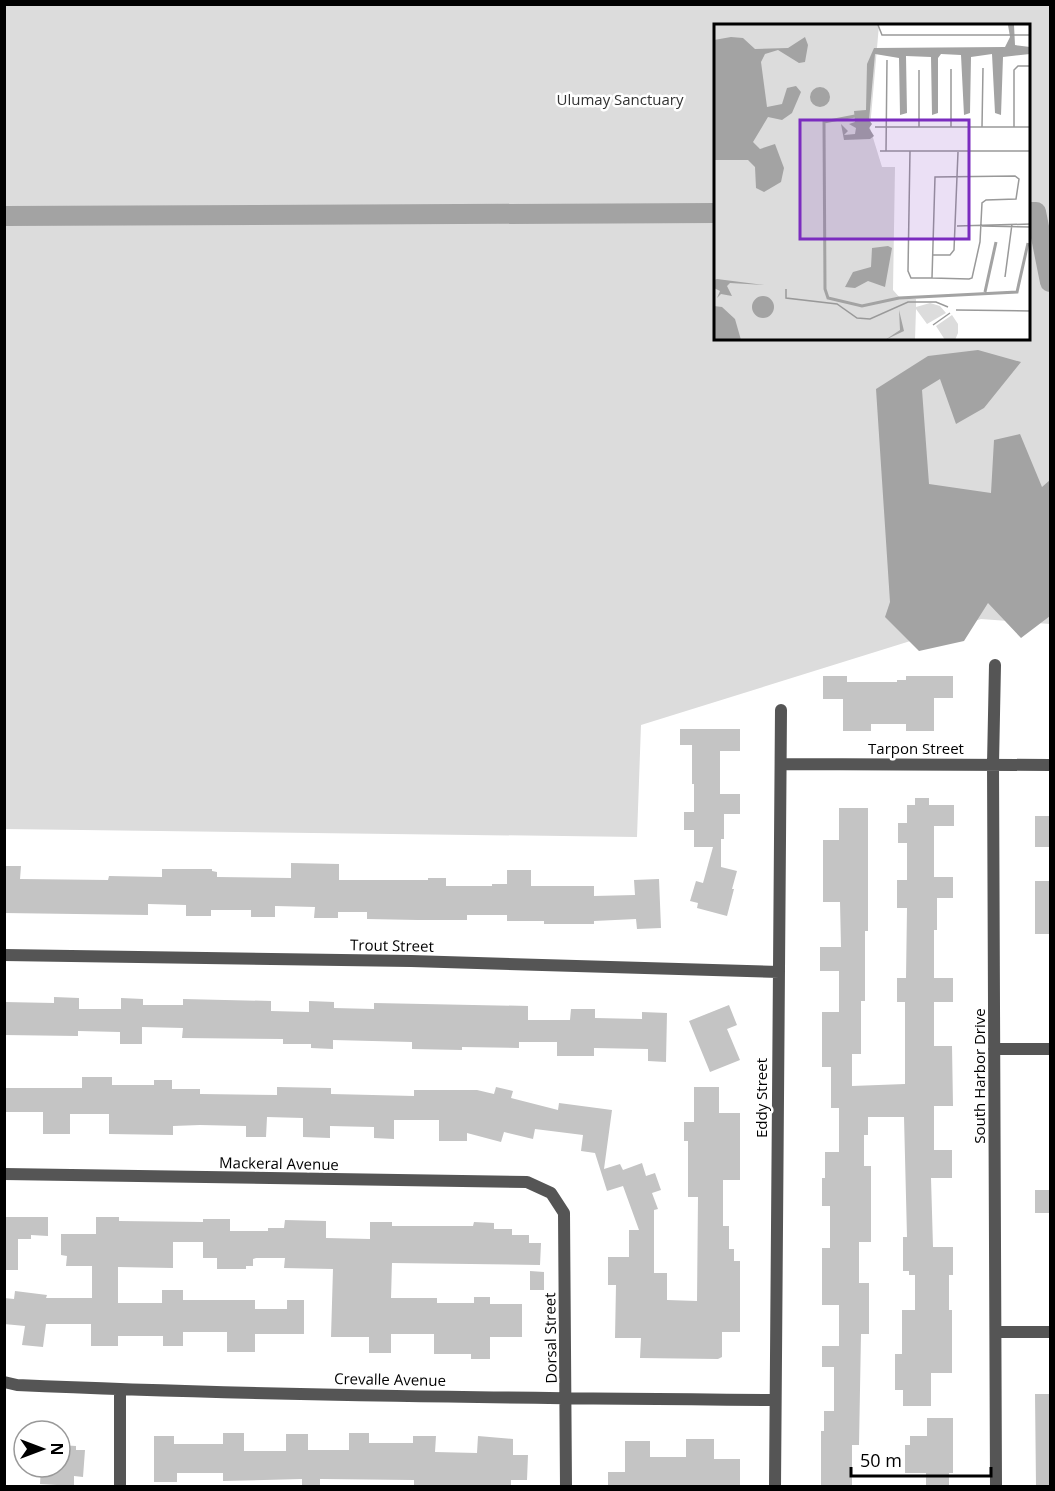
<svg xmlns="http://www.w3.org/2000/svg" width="1055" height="1491" viewBox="0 0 1055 1491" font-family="'Open Sans',sans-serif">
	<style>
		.green { fill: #dcdcdc; fill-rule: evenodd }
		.water { fill: #a3a3a3 }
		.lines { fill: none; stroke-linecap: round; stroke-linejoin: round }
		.canal { stroke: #a3a3a3; stroke-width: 20 }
		.building { fill: #c4c4c4 }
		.street { stroke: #555; stroke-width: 12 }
		.labels { text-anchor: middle; stroke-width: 5; stroke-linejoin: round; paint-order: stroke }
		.park-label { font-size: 15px; fill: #333; stroke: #fff }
		.street-label { font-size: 15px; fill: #000; stroke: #fff }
		.inset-river { fill: none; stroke: #a3a3a3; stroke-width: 3 }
		.inset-road { fill: none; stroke: #999; stroke-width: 1.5 }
		.view { fill: #7b2cbf; fill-opacity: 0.15; stroke: #7b2cbf; stroke-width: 3 }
		.inset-edge { fill: none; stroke: #000; stroke-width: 3 }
	</style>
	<rect width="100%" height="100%" fill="#fff"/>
	<path class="green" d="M 5,5 L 1050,5 L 1050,624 L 981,619 L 641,725 L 637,837 L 5,829 ZM 716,26 L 1030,26 L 1030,339 L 716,339 Z"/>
	<path class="water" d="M 978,350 L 1021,362 L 984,408 L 956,424 L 940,379 L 922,390 L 929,484 L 991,493 L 994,440 L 1020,434 L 1042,487 L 1050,480 L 1050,616 L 1021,638 L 988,603 L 964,641 L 919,651 L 885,617 L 890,602 L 876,389 L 928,356 Z"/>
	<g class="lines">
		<path class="canal" d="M 1030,212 L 1036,212 L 1050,282
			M 4,216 L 716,213"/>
	</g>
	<path class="building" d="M 823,676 L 847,676 L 847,682 L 897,682 L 897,680 L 906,680 L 906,676 L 953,676 L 953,698 L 934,698 L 934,731 L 906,731 L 906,724 L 871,724 L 871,731 L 843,731 L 843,699 L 823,699 Z
		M 680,729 L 740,729 L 740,751 L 720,751 L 720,794 L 740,794 L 740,814 L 724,814 L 724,839 L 721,839 L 721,867 L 737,871 L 732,889 L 734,889 L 727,916 L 697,908 L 698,903 L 690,901 L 696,881 L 703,883 L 713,847 L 694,847 L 694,830 L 684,830 L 684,812 L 694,812 L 694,784 L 692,784 L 692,745 L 680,745 Z
		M 915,798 L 929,798 L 929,805 L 954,805 L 954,826 L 934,826 L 934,877 L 953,877 L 953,898 L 937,898 L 937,930 L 934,930 L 934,978 L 953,978 L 953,1002 L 934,1002 L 934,1046 L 952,1046 L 953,1106 L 934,1106 L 934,1150 L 952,1150 L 952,1178 L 931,1178 L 933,1247 L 953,1247 L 953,1275 L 949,1275 L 949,1310 L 952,1310 L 952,1373 L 931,1373 L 931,1406 L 903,1406 L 903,1390 L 895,1390 L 895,1354 L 902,1354 L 902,1310 L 915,1310 L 915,1275 L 909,1275 L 909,1271 L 903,1271 L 903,1237 L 907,1237 L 904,1117 L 868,1117 L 868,1135 L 864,1135 L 864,1166 L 871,1166 L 871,1242 L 859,1242 L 859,1283 L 869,1283 L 869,1334 L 861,1334 L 859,1445 L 852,1445 L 852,1486 L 821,1486 L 821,1431 L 824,1431 L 824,1411 L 834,1411 L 834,1367 L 822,1367 L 822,1346 L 839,1346 L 839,1305 L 822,1305 L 822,1248 L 830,1248 L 830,1206 L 822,1206 L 822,1178 L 825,1178 L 825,1152 L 839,1152 L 839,1108 L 831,1108 L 831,1067 L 822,1067 L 822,1012 L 839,1012 L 839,971 L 820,971 L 820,947 L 841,947 L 840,902 L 823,902 L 823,840 L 839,840 L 839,808 L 868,808 L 868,931 L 865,931 L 865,1001 L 861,1001 L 861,1054 L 852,1054 L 852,1086 L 905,1084 L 905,1002 L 897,1002 L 897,978 L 906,978 L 907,908 L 897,908 L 897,880 L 907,880 L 907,843 L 898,843 L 898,823 L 907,823 L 907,805 L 915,805 Z
		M 1035,816 L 1050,816 L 1050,847 L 1035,847 Z
		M 291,863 L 339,864 L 339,880 L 428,880 L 428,878 L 446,878 L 446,886 L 492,886 L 492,884 L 507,884 L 507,870 L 531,870 L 531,886 L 594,886 L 594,896 L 635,895 L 634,880 L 659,879 L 661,928 L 637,929 L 636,919 L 594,921 L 594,924 L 544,924 L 544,921 L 507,921 L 507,915 L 467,915 L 467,920 L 418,920 L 367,919 L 367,912 L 338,912 L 338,918 L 314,918 L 315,907 L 275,906 L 275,917 L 251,917 L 251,910 L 211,910 L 211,916 L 186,916 L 186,905 L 148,904 L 148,915 L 4,913 L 4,866 L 21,866 L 20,879 L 108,880 L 109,876 L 162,877 L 162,869 L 212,869 L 212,871 L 217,872 L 217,877 L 291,878 Z
		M 1035,881 L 1050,881 L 1050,934 L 1035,934 Z
		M 54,997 L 79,998 L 79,1009 L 121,1009 L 121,998 L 143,999 L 143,1005 L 183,1005 L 183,999 L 271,1001 L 271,1011 L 309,1012 L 309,1001 L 334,1002 L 334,1008 L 374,1009 L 374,1003 L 528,1006 L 528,1020 L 570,1020 L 571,1009 L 595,1009 L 595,1018 L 642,1019 L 642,1012 L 667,1013 L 666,1062 L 648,1061 L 648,1049 L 594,1048 L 594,1056 L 557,1056 L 557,1042 L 519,1042 L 519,1048 L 462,1047 L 462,1050 L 412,1049 L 412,1042 L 333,1040 L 333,1049 L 311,1048 L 311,1044 L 283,1044 L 283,1039 L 182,1038 L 183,1028 L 142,1027 L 142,1044 L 120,1044 L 120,1032 L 78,1031 L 78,1036 L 4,1035 L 4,1002 L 54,1003 Z
		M 729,1005 L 737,1025 L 727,1029 L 740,1060 L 710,1072 L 689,1021 Z
		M 82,1077 L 112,1077 L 112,1085 L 154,1085 L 154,1080 L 172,1080 L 172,1089 L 200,1089 L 200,1094 L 277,1095 L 277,1087 L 331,1088 L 331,1094 L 414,1096 L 414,1090 L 477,1090 L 494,1094 L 496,1087 L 513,1091 L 511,1098 L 558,1110 L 559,1103 L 612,1110 L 604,1169 L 620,1164 L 623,1170 L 642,1163 L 646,1176 L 655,1173 L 661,1190 L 652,1193 L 658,1209 L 654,1210 L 654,1273 L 667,1273 L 667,1300 L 697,1301 L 698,1197 L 688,1197 L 688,1141 L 684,1141 L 684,1122 L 694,1122 L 694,1087 L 719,1087 L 719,1113 L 740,1113 L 740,1180 L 723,1180 L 723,1226 L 729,1226 L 729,1249 L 734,1249 L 734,1261 L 740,1261 L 740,1332 L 722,1332 L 722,1357 L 718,1359 L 640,1358 L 641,1338 L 615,1338 L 616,1285 L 608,1285 L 608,1257 L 629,1257 L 629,1230 L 639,1230 L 623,1186 L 607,1191 L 595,1153 L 581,1151 L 583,1135 L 535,1129 L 533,1139 L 504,1132 L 501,1142 L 467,1133 L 467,1141 L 439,1141 L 439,1120 L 394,1120 L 394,1139 L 374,1138 L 374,1127 L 330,1126 L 330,1138 L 303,1137 L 303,1118 L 267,1117 L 266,1137 L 246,1137 L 246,1126 L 200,1125 L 173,1126 L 173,1135 L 109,1134 L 109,1114 L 70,1114 L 70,1134 L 43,1134 L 43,1112 L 4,1112 L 4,1088 L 82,1088 Z
		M 1035,1190 L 1050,1190 L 1050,1213 L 1035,1213 Z
		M 4,1217 L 48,1217 L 48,1236 L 31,1235 L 31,1239 L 18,1239 L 18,1270 L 4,1270 Z
		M 96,1217 L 119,1217 L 119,1221 L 203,1222 L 203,1219 L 230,1219 L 230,1231 L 268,1231 L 268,1228 L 284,1228 L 285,1220 L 326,1221 L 326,1238 L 370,1239 L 370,1222 L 392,1222 L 392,1226 L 473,1226 L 474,1222 L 494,1223 L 494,1229 L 512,1229 L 512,1235 L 529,1235 L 529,1243 L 541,1243 L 540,1265 L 392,1263 L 391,1298 L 437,1298 L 437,1303 L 474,1303 L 474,1297 L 490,1297 L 490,1304 L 522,1304 L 522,1337 L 490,1337 L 490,1359 L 471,1359 L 471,1354 L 434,1354 L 434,1334 L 391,1334 L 391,1353 L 369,1353 L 369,1337 L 331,1337 L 333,1269 L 284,1268 L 285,1258 L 256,1258 L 253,1259 L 253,1266 L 246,1266 L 246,1269 L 217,1269 L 217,1258 L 203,1258 L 203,1242 L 173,1242 L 173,1268 L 118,1267 L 118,1303 L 162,1303 L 162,1290 L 183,1290 L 183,1300 L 255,1300 L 255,1309 L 287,1309 L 287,1300 L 304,1300 L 304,1334 L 255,1334 L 255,1352 L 227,1352 L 227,1332 L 183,1332 L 183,1346 L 163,1346 L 163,1336 L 118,1336 L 118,1346 L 91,1346 L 91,1324 L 46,1324 L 43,1347 L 22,1345 L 25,1326 L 4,1324 L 4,1298 L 14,1299 L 15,1291 L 47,1295 L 46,1298 L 92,1298 L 92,1266 L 66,1266 L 67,1256 L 61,1255 L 61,1234 L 96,1234 Z
		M 530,1271 L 544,1272 L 544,1290 L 530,1290 Z
		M 1035,1394 L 1050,1394 L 1050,1486 L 1036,1486 Z
		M 927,1418 L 953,1418 L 953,1473 L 949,1473 L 949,1486 L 926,1486 L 926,1473 L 905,1473 L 905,1445 L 910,1445 L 910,1436 L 927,1436 Z
		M 223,1433 L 244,1433 L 244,1451 L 286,1451 L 286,1434 L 308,1434 L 308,1450 L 349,1450 L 349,1433 L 369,1433 L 369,1443 L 413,1443 L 413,1436 L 436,1436 L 435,1452 L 477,1453 L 478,1436 L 513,1439 L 513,1455 L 528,1455 L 527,1480 L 511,1480 L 511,1486 L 414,1486 L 414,1480 L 320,1479 L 320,1486 L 302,1486 L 302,1479 L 223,1481 L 223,1473 L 177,1473 L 177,1482 L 154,1482 L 154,1436 L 174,1436 L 174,1444 L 223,1444 Z
		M 686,1439 L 714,1439 L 714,1459 L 740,1459 L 740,1486 L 608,1486 L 608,1472 L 625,1472 L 625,1441 L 650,1441 L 650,1457 L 686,1457 Z
		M 60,1445 L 76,1446 L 76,1450 L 85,1450 L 83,1477 L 74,1476 L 74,1486 L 40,1484 L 41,1467 L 60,1467 Z"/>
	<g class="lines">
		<path class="street" d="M 995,665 L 993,764 L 996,1486
			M 782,764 L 1050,765
			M 4,955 L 411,961 L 779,972
			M 994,1049 L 1050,1049
			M 4,1174 L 527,1182 L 551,1193 L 564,1213 L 566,1486
			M 997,1332 L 1050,1332
			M 4,1382 L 17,1385 C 270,1396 522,1398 775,1400
			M 120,1389 L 120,1486
			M 775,1486 L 781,710"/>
	</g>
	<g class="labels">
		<g class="park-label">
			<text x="620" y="105">Ulumay Sanctuary</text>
		</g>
		<g class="street-label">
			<text x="916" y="754">Tarpon Street</text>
			<text transform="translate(392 946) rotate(1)" y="5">Trout Street</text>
			<text transform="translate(980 1076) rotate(-90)" y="5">South Harbor Drive</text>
			<text transform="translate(762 1098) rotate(-90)" y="5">Eddy Street</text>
			<text transform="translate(279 1164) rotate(1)" y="5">Mackeral Avenue</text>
			<text transform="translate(551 1338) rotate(-91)" y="5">Dorsal Street</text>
			<text transform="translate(390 1380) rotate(1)" y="5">Crevalle Avenue</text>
		</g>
	</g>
	<g transform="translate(714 24)">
		<rect width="316" height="316" fill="#fff"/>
		<path d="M 0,1 L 165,1 L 156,104 L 168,143 L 181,143 L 179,266 L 187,275 L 202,275 L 202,283 L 216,279 L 226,282 L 232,289 L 213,300 L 202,285 L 201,316 L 0,316 ZM 238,291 L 244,300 L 244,309 L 241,316 L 231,316 L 222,302 Z" fill="#dcdcdc"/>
		<path d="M 294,1 L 300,1 L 301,21 L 316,23 L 316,30 L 289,33 L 287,91 L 281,89 L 278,30 L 257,33 L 256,89 L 250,91 L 247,31 L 227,30 L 224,34 L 224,89 L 218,91 L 217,33 L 192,32 L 193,89 L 186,91 L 185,34 L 161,30 L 155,96 L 158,100 L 155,104 L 160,112 L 156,115 L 130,116 L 127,100 L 134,107 L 130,111 L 141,110 L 142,104 L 135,100 L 141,98 L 140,87 L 152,86 L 153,40 L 160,24 L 291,23 L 296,13 ZM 17,13 L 29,14 L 41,25 L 74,24 L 91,13 L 94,21 L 91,38 L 85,39 L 64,26 L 51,30 L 47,38 L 53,83 L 68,80 L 73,64 L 82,62 L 87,68 L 78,89 L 68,96 L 54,93 L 39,118 L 46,125 L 61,120 L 70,144 L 67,158 L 50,168 L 42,164 L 41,143 L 34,136 L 0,136 L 0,16 ZM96 73a10 10 0 1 1 20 0a10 10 0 1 1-20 0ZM 174,222 L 178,224 L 171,263 L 154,257 L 141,264 L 131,263 L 139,248 L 157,243 L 158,224 ZM 0,256 L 3,255 L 50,261 L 16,259 L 13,262 L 18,272 L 7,270 L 3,274 L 6,267 L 0,264 ZM38 283a11 11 0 1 1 22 0a11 11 0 1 1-22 0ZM 0,282 L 8,283 L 21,295 L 27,316 L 0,316 ZM 185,286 L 190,307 L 171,316 L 186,306 Z" fill="#a3a3a3"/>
		<path class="inset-river" d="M 141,92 L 110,98 L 111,265 L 114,274 L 148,282 L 185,274 L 303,268 L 314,219M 271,268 L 282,218"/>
		<path class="inset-road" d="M 164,1 L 168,11 L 317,11M 205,46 L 205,103M 161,103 L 317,103M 237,103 L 237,45M 268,103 L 269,44M 300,103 L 300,46 L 304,42 L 317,42M 166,127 L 317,127M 172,127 L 173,36M 196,127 L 194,247 L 197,254 L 218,254 L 255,255 L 258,254 L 266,218 L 268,179 L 272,176 L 302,175 L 305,155 L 301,152 L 221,153 L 218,254M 243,202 L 317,200M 268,202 L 317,203M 219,231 L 236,231 L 240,226 L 244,128M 291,253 L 298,200M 72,265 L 72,274 L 123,280 L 143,294 L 156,295 L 194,278 L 222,278 L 234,283M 242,286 L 317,287M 219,301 L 236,289"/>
		<path class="view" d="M 86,96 L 255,96 L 255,215 L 86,215 Z"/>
		<rect width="316" height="316" class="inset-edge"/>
	</g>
	<rect width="1055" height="1491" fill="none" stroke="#000000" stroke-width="12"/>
	<g transform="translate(42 1449) rotate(90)"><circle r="28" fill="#ffffff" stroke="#999999" stroke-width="1.5"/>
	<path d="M0-4.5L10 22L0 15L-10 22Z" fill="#000000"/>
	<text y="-9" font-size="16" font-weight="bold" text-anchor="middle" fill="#000000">N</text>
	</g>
	<path d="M851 1467v9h140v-9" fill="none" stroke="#000000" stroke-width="3"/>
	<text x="860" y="1467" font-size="18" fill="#000000" stroke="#ffffff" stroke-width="4.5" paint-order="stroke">50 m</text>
</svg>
